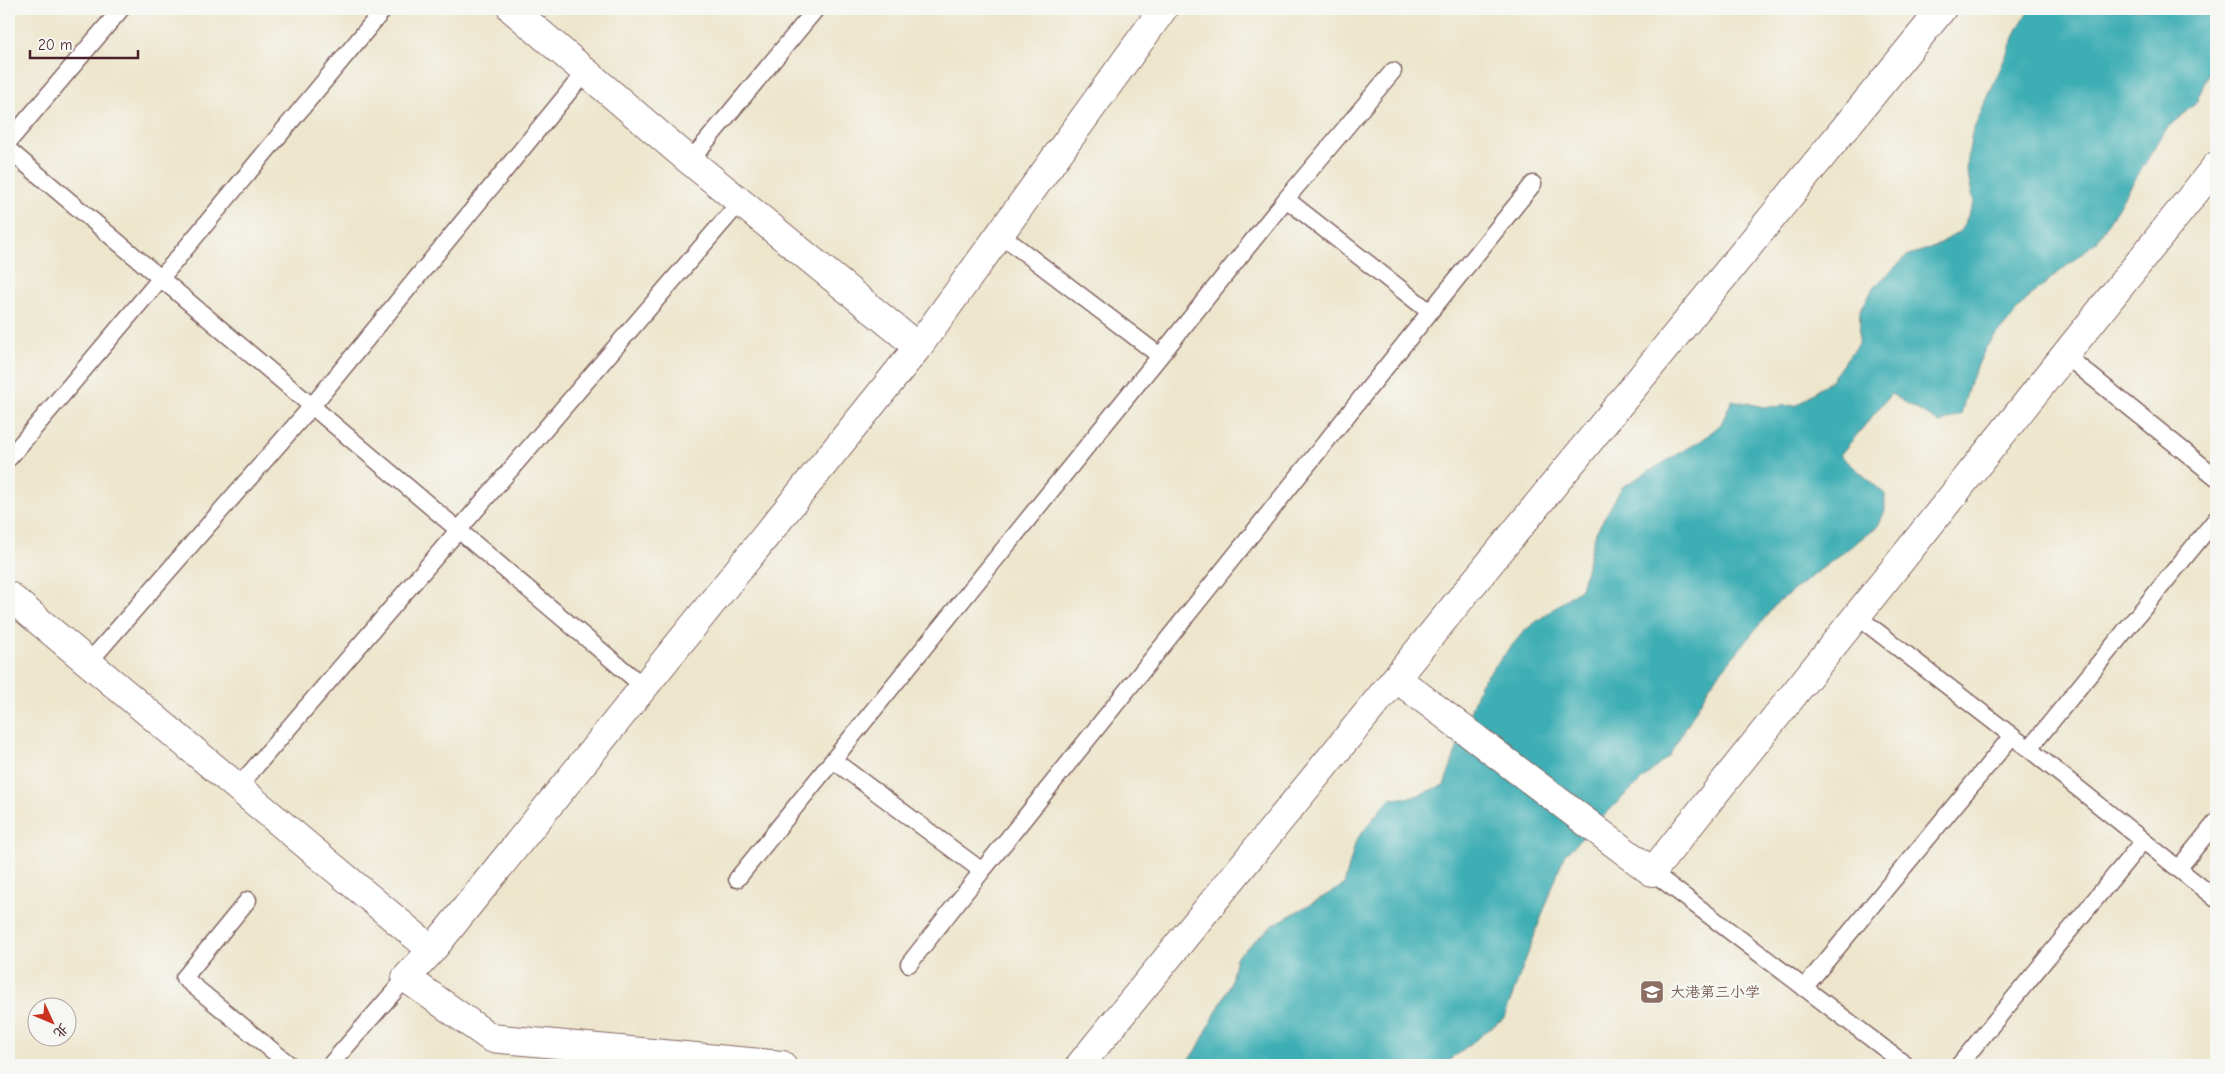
<svg xmlns="http://www.w3.org/2000/svg" width="2225" height="1074" viewBox="0 0 2225 1074" font-family="'Comic Neue','LXGW WenKai TC',sans-serif">
	<style>
		.water { fill: #3daeb4; stroke: #446670 }
		.lines { fill: none; stroke-linecap: round; stroke-linejoin: round }
		.service-casing { stroke: #836563; stroke-width: 19 }
		.minor-casing { stroke: #836563; stroke-width: 30 }
		.service { stroke: #fff; stroke-width: 16 }
		.minor { stroke: #fff; stroke-width: 28 }
		.labels { text-anchor: middle; stroke-width: 5; stroke-linejoin: round; paint-order: stroke }
		.education-label { font-size: 15px; fill: #785e54; stroke: #f6f6f2; text-anchor: start }
	</style>
	<rect width="100%" height="100%" fill="#f6f6f2"/>
	<filter id="ink" filterUnits="userSpaceOnUse"><feTurbulence type="fractalNoise" baseFrequency=".02" numOctaves="2"/><feDisplacementMap in="SourceGraphic" scale="10" xChannelSelector="R" yChannelSelector="G"/><feConvolveMatrix kernelMatrix="1 2 1 2 8 2 1 2 1" color-interpolation-filters="sRGB"/></filter>
	<filter id="wash" filterUnits="userSpaceOnUse"><feTurbulence type="fractalNoise" baseFrequency=".0096" numOctaves="4" result="noise"/><feDisplacementMap in="SourceGraphic" scale="20" xChannelSelector="R" yChannelSelector="G"/><feGaussianBlur stdDeviation="1.12" result="paint"/><feColorMatrix in="noise" values="0 0 0 0 0 0 0 0 0 0 0 0 0 0 0 0 0 1.4 0 .05"/><feComposite in="paint" operator="in"/></filter>
	<g filter="url(#wash)">
		<rect width="100%" height="100%" fill="#ede6cc"/>
		<path class="water" d="M 2030,9 L 2216,9 L 2216,55 L 2196,103 L 2167,128 L 2097,241 L 2029,297 L 1986,347 L 1969,385 L 1961,414 L 1940,423 L 1891,394 L 1840,455 L 1885,494 L 1885,511 L 1878,526 L 1778,602 L 1711,684 L 1669,756 L 1625,795 L 1564,856 L 1504,1018 L 1443,1065 L 1183,1065 L 1196,1051 L 1230,985 L 1236,957 L 1273,925 L 1344,885 L 1356,840 L 1389,799 L 1413,797 L 1444,785 L 1480,684 L 1524,631 L 1581,588 L 1596,532 L 1622,487 L 1702,440 L 1721,424 L 1732,400 L 1765,407 L 1797,405 L 1831,380 L 1859,342 L 1860,311 L 1874,287 L 1908,255 L 1932,248 L 1961,231 L 1974,202 L 1966,168 L 1972,133 L 2019,26 Z"/>
	</g>
	<g filter="url(#ink)">
		<g class="lines">
			<defs>
				<path id="service" d="M 9,141 L 121,9
					M 9,150 L 644,687
					M 690,161 L 816,9
					M 1286,199 L 1393,71
					M 1000,234 L 1160,356 L 1286,199 L 1430,312 L 982,871 L 833,760 L 1160,356
					M 1430,312 L 1533,184
					M 2065,355 L 2216,477
					M 9,458 L 161,278 L 384,9
					M 1857,616 L 2029,749 L 2216,899
					M 89,662 L 312,406 L 586,71
					M 2029,749 L 2216,519
					M 238,787 L 740,202
					M 2178,869 L 2216,822
					M 1652,872 L 1906,1065
					M 737,879 L 833,760
					M 248,900 L 184,978 L 290,1065
					M 909,964 L 982,871
					M 1804,988 L 2012,736
					M 330,1065 L 406,978
					M 1959,1065 L 2143,841"/>
				<path id="minor" d="M 512,9 L 690,161 L 918,347
					M 9,596 L 432,950
					M 1396,678 L 1652,872 L 2216,166
					M 782,1065 L 491,1038 L 406,978 L 432,950 L 918,347 L 1163,9
					M 1080,1065 L 1942,9"/>
			</defs>
			<use href="#service" class="service-casing"/>
			<use href="#minor" class="minor-casing"/>
			<use href="#service" class="service"/>
			<use href="#minor" class="minor"/>
		</g>
	</g>
	<defs>
		<symbol id="school-square" viewBox="-11 -11 22 22"><rect x="-9" y="-9" width="18" height="18" rx="4" fill="#8d6e63" stroke="#f6f6f2"/><path d="M0-5L7-2L0 1L-7-2ZM-4 1L0 2.5L4 1V4Q0 6-4 4Z" fill="#fff"/></symbol>
	</defs>
	<g fill-rule="evenodd">
		<use href="#school-square" x="1638" y="978" width="28" height="28"/>
	</g>
	<g class="labels">
		<g class="education-label">
			<text x="1670" y="997">大港第三小学</text>
		</g>
	</g>
	<rect width="2225" height="1074" fill="none" stroke="#f6f6f2" stroke-width="30"/>
	<g transform="translate(52 1022) rotate(134)"><circle r="24" fill="#f6f6f2" stroke="#b1a0a2"/>
	<path d="M0-4L9 19L0 12L-9 19Z" fill="#c8321e"/>
	<text y="-8" font-size="14" font-weight="bold" text-anchor="middle" fill="#4a1f2b">北</text>
	</g>
	<path d="M30 50v8h108v-8" fill="none" stroke="#4a1f2b" stroke-width="2.5"/>
	<text x="38" y="50" font-size="15" fill="#4a1f2b" stroke="#f6f6f2" stroke-width="4" paint-order="stroke">20 m</text>
</svg>
